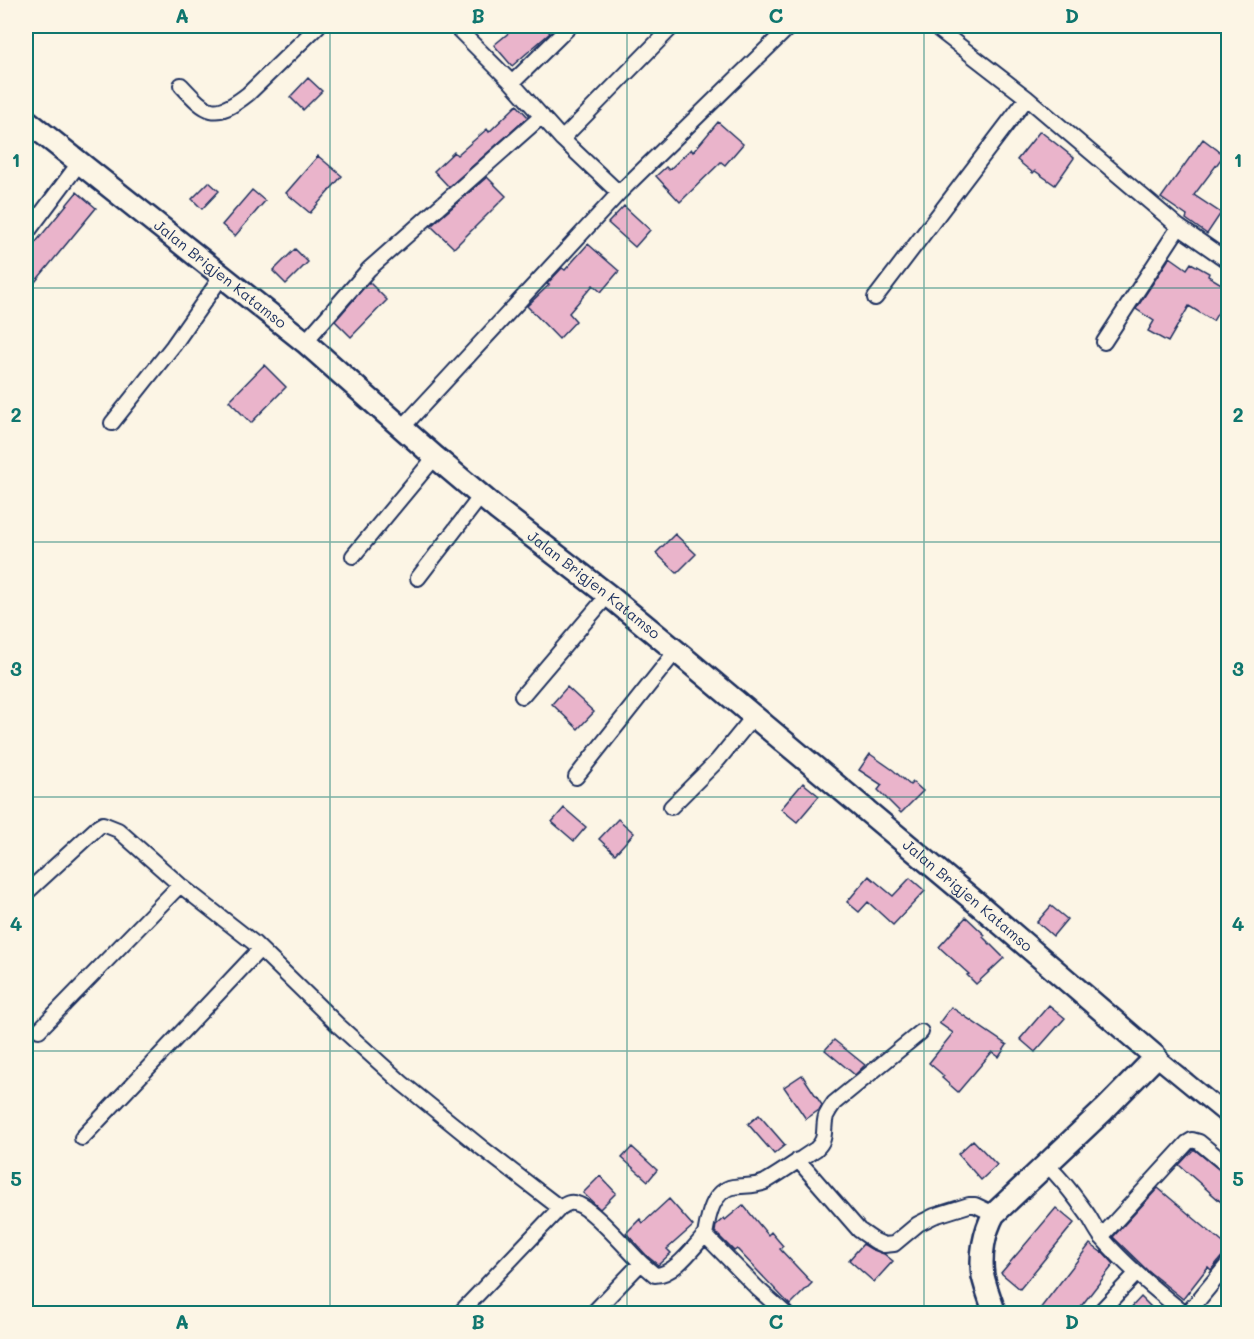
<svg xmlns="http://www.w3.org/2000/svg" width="1254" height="1339" viewBox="0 0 1254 1339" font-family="Mali,sans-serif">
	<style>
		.building { fill: #eab4cb; stroke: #1b2f5e; stroke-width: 1.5 }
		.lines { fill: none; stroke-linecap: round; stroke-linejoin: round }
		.minor-casing { stroke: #1b2f5e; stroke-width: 18 }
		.tertiary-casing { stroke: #1b2f5e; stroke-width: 21 }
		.primary-casing { stroke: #1b2f5e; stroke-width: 26 }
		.minor { stroke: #fcf5e5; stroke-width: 14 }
		.tertiary { stroke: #fcf5e5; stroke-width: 16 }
		.primary { stroke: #fcf5e5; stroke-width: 21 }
		.grid { fill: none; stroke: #0f766e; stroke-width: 1.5; stroke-opacity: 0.55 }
		.labels { text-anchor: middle; stroke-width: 6; stroke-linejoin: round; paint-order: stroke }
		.street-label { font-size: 15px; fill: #1b2f5e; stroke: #fcf5e5 }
		.neatline { fill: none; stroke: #0f766e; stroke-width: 2 }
		.grid-label { font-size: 20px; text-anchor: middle; font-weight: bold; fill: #0f766e }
	</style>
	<rect width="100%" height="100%" fill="#fcf5e5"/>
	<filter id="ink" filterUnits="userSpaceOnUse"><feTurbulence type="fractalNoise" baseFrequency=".0167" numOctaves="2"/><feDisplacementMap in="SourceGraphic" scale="12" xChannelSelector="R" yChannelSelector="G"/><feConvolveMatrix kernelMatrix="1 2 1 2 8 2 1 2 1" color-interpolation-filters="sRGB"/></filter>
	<g filter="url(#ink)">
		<path class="building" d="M 517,26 L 544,26 L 550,33 L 512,66 L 494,45 Z
			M 308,78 L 322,91 L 303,110 L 290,97 Z
			M 517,105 L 528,117 L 449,187 L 434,171 L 454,152 L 457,155 L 487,129 L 489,132 Z
			M 718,122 L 743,144 L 725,165 L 721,162 L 680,202 L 656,176 L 666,167 L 669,170 L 691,149 L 693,152 Z
			M 1040,131 L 1074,158 L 1055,185 L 1035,171 L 1033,173 L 1017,160 Z
			M 1203,139 L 1224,155 L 1194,195 L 1221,213 L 1207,234 L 1186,219 L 1187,216 L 1161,198 Z
			M 318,156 L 342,176 L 310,213 L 286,193 Z
			M 487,177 L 506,196 L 454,248 L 431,226 Z
			M 209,182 L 219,191 L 202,209 L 192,199 Z
			M 252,190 L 265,201 L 235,236 L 222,225 Z
			M 77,192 L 96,208 L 26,293 L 26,254 Z
			M 624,206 L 650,230 L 635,247 L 608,223 Z
			M 588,244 L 619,271 L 601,292 L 593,285 L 569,313 L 576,321 L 559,339 L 527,306 L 549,285 L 547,284 L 562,268 L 565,270 Z
			M 295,249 L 308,262 L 286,284 L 273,271 Z
			M 1170,257 L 1187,269 L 1191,263 L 1209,273 L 1208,276 L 1228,288 L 1228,295 L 1213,321 L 1189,306 L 1168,342 L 1148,331 L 1154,321 L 1136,309 Z
			M 369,282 L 387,300 L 351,337 L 335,321 Z
			M 264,365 L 286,387 L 251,423 L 229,401 Z
			M 675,534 L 696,554 L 677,573 L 656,553 Z
			M 567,687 L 594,712 L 578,729 L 552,704 Z
			M 870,754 L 893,770 L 910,785 L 913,782 L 923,791 L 901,813 L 878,790 L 882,785 L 859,770 Z
			M 803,783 L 819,796 L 797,822 L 781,809 Z
			M 564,808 L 586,827 L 574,841 L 552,822 Z
			M 618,819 L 634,833 L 615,854 L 599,839 Z
			M 869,876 L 893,896 L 910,878 L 925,891 L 893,925 L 868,902 L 859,912 L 847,902 Z
			M 1051,906 L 1067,919 L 1053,936 L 1037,922 Z
			M 966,917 L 985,935 L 983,937 L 1004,958 L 976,984 L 967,975 L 969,974 L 939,947 Z
			M 1049,1005 L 1065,1018 L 1035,1052 L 1020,1039 Z
			M 951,1007 L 1007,1045 L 999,1057 L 992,1052 L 958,1092 L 942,1078 L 944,1076 L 929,1063 L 953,1033 L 939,1023 Z
			M 834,1040 L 865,1065 L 855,1075 L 825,1050 Z
			M 802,1075 L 822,1105 L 819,1110 L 806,1119 L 784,1087 Z
			M 759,1115 L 785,1145 L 774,1154 L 748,1124 Z
			M 973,1140 L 997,1165 L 981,1180 L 958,1154 Z
			M 632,1147 L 657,1170 L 648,1181 L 622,1158 Z
			M 1193,1150 L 1195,1150 L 1228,1177 L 1228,1208 L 1179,1165 Z
			M 600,1176 L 616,1193 L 600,1209 L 583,1193 Z
			M 1158,1188 L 1228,1247 L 1228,1249 L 1211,1270 L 1208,1267 L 1183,1299 L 1148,1271 L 1113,1237 Z
			M 669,1199 L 693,1226 L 667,1249 L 671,1253 L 658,1265 L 647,1256 L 626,1233 L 640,1219 L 643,1223 Z
			M 743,1205 L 768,1235 L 771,1232 L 783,1246 L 780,1249 L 812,1283 L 790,1305 L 737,1249 L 734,1251 L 715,1232 L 716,1225 L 724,1218 L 725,1220 Z
			M 1056,1208 L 1074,1223 L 1020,1289 L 1001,1273 Z
			M 863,1244 L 871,1249 L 884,1254 L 893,1261 L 874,1282 L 849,1260 Z
			M 1090,1244 L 1101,1252 L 1102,1251 L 1114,1264 L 1075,1314 L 1036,1314 Z
			M 1141,1297 L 1158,1314 L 1125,1314 Z"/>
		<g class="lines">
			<defs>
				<path id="minor" d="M 455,26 L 512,83 L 562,139 L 619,193
					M 934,26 L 1027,98 L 1179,227 L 1228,261
					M 512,83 L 570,26
					M 181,85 C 207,113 214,121 248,94 L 318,26
					M 562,139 L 673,26
					M 26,234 L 80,162
					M 875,298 L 1027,98
					M 305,342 L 369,269 L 542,116
					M 1104,342 L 1179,227
					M 112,423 L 173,346 L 222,276
					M 401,429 L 619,193 L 790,26
					M 353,556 L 435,457
					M 418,578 L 481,496
					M 522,696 L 608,595
					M 576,777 L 676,651
					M 671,807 L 718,760 L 754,716
					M 26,893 L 98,827 L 103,824 L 118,830 L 180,885 L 254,943 L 339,1026 L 402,1083 L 482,1148 L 560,1208
					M 39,1030 L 180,885
					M 82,1138 L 260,949
					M 798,1160 L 859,1230 L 875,1241 L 884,1245 L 894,1244 L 918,1224 L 934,1216 L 969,1205 L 975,1205 L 994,1214
					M 1047,1165 C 1063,1180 1075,1197 1088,1215 C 1093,1223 1097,1232 1103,1239 C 1127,1267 1156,1290 1185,1314
					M 1101,1237 L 1187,1143 L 1192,1140 L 1199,1142 L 1228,1166
					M 459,1314 L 560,1208 C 566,1204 570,1201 577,1204 C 592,1208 628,1250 641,1263
					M 592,1314 L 641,1263 L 655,1275 C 674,1275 692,1249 705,1235
					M 786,1314 L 758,1289 L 705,1235 C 708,1218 712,1191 733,1187 C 744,1185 754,1187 765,1182 C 782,1172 799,1160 816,1149 C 828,1138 822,1130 826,1116 C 828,1112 831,1107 834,1103 L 921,1032
					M 1098,1314 L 1136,1274
					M 1187,1314 L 1228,1264"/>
				<path id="tertiary" d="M 1156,1057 L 1228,1116"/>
				<g id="primary">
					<path id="s1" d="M 26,120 L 305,342 L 435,457 L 498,510 L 608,595 L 676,651 L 978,904 L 1156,1057 L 1104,1110 L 994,1214 C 984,1232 980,1256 983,1276 C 986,1289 991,1301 995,1314"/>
				</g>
			</defs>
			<use href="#minor" class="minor-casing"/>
			<use href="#tertiary" class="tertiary-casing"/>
			<use href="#primary" class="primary-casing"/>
			<use href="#minor" class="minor"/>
			<use href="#tertiary" class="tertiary"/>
			<use href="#primary" class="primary"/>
		</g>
	</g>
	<path class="grid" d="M 330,26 L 330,1314M 627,26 L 627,1314M 924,26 L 924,1314M 26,288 L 1228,288M 26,542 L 1228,542M 26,797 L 1228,797M 26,1051 L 1228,1051"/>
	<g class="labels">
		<g class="street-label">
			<text dy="5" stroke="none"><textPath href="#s1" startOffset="248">Jalan Brigjen Katamso</textPath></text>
			<text dy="5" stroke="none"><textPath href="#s1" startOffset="734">Jalan Brigjen Katamso</textPath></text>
			<text dy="5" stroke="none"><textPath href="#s1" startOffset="1220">Jalan Brigjen Katamso</textPath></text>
		</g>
	</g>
	<rect width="1254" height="1339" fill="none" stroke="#fcf5e5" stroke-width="66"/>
	<rect x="33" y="33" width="1188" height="1273" class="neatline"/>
	<g class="grid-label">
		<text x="182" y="23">A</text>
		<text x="478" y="23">B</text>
		<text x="776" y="23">C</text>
		<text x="1072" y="23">D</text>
		<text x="16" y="167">1</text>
		<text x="1238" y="167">1</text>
		<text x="16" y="422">2</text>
		<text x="1238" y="422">2</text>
		<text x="16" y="676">3</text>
		<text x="1238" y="676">3</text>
		<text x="16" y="931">4</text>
		<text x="1238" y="931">4</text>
		<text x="16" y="1186">5</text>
		<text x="1238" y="1186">5</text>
		<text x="182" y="1329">A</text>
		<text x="478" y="1329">B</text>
		<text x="776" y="1329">C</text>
		<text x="1072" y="1329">D</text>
	</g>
</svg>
